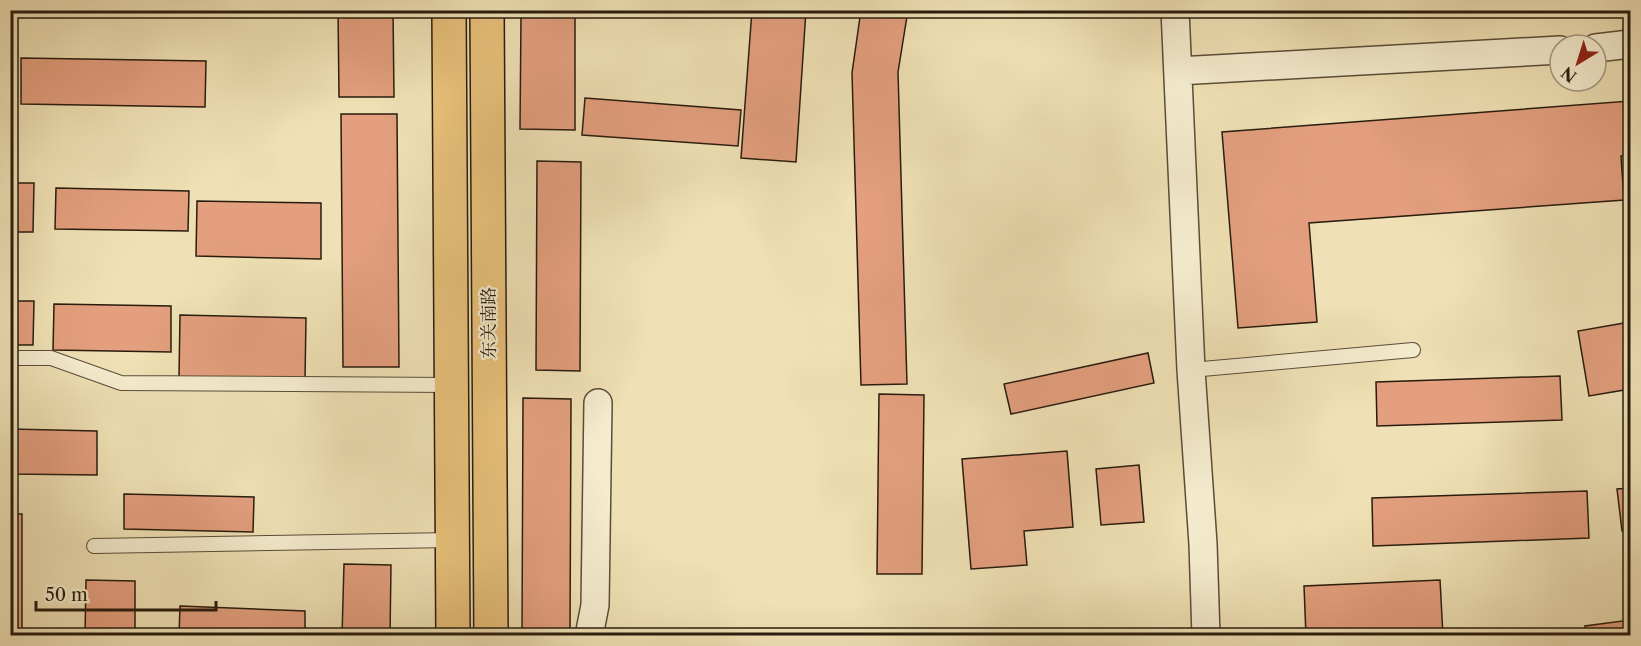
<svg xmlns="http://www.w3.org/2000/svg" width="1641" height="646" viewBox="0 0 1641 646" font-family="'Libre Caslon Text','Noto Serif SC',serif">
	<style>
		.building { fill: #e39f7e; stroke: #291c0f; stroke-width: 1.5 }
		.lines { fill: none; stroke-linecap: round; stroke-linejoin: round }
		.service-casing { stroke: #5a4d38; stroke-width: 16 }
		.minor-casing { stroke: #5a4d38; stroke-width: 30 }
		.primary-casing { stroke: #291c0f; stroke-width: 36 }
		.service { stroke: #f5eccf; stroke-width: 14 }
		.minor { stroke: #f5eccf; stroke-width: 27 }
		.primary { stroke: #e8c07a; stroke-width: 33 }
		.labels { text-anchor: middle; stroke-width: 4.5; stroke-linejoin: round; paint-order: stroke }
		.street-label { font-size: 18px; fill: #291c0f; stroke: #f5eccf }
	</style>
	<rect width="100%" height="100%" fill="#efe1b5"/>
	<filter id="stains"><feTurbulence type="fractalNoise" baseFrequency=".00333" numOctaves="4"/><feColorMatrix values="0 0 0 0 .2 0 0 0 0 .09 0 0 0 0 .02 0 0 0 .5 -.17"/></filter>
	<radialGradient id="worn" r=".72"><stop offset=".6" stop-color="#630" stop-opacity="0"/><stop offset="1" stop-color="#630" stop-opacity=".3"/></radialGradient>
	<path class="building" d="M 338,10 L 393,10 L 394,97 L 339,97 Z
		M 752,10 L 806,10 L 796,162 L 741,158 Z
		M 861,10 L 908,10 L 898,72 L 907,384 L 861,385 L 852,73 Z
		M 521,16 L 575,17 L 575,130 L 520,129 Z
		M 21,58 L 206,61 L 205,107 L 21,104 Z
		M 585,98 L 741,110 L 738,146 L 582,135 Z
		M 1630,101 L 1630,156 L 1621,156 L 1624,200 L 1309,223 L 1317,322 L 1238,328 L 1222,132 Z
		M 341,114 L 397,114 L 399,367 L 343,367 Z
		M 537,161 L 581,162 L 580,371 L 536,370 Z
		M 10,183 L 34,183 L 33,232 L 10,232 Z
		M 56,188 L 189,191 L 188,231 L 55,229 Z
		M 197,201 L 321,203 L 321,259 L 196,256 Z
		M 10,301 L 34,301 L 33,345 L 10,345 Z
		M 54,304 L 171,306 L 171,352 L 53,350 Z
		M 180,315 L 306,318 L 305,380 L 179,377 Z
		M 1630,322 L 1630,389 L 1589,396 L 1578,331 Z
		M 1148,353 L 1154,383 L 1011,414 L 1004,384 Z
		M 1560,376 L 1562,420 L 1377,426 L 1376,382 Z
		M 879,394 L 924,395 L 922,574 L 877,574 Z
		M 523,398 L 571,399 L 570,636 L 522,636 Z
		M 10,429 L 97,431 L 97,475 L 10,474 Z
		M 1067,451 L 1073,527 L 1024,531 L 1027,565 L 971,569 L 962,459 Z
		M 1139,465 L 1144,522 L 1101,525 L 1096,469 Z
		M 1630,488 L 1630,530 L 1622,531 L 1617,489 Z
		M 1587,491 L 1589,538 L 1373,546 L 1372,498 Z
		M 124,494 L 254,497 L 253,532 L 124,529 Z
		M 10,514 L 22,514 L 22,636 L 10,636 Z
		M 344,564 L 391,565 L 390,636 L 342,636 Z
		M 86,580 L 135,581 L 135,636 L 85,636 Z
		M 1440,580 L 1443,636 L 1306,636 L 1304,586 Z
		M 180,606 L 305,611 L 305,636 L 179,636 Z
		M 1630,620 L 1630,636 L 1586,636 L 1585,626 Z"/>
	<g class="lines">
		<defs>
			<path id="service" d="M 10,358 L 51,358 L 121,383 L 451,385
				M 1191,370 L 1413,350
				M 94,546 L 452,540"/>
			<path id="minor" d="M 1175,10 L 1191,370 L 1203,544 L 1206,636
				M 1596,48 L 1630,44
				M 1178,71 L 1560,50
				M 589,636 L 595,605 L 598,403"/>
			<path id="primary" d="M 449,10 L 453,636
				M 487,10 L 491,636"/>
		</defs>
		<use href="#service" class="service-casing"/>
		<use href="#minor" class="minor-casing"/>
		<use href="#primary" class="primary-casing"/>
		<use href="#service" class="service"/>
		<use href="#minor" class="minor"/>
		<use href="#primary" class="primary"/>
	</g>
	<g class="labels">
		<g class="street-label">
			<text transform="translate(489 323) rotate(-90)" y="6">东关南路</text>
		</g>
	</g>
	<rect width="1641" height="646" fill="none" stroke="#efe1b5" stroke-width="36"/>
	<rect x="12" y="12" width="1617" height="622" fill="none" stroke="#291c0f" stroke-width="3"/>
	<rect x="18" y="18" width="1605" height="610" fill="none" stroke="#291c0f" stroke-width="1.5"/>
	<g transform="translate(1578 63) rotate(218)"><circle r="28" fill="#f5eccf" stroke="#a39982" stroke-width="1.5"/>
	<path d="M0-4.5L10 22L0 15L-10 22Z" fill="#8f2418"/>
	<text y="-9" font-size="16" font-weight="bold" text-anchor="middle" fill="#291c0f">N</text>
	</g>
	<path d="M36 601v9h180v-9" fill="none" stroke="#291c0f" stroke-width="3"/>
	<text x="45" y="601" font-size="18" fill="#291c0f" stroke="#f5eccf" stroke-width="4.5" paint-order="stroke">50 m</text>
	<rect width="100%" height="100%" filter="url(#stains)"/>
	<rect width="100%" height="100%" fill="url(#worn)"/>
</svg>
